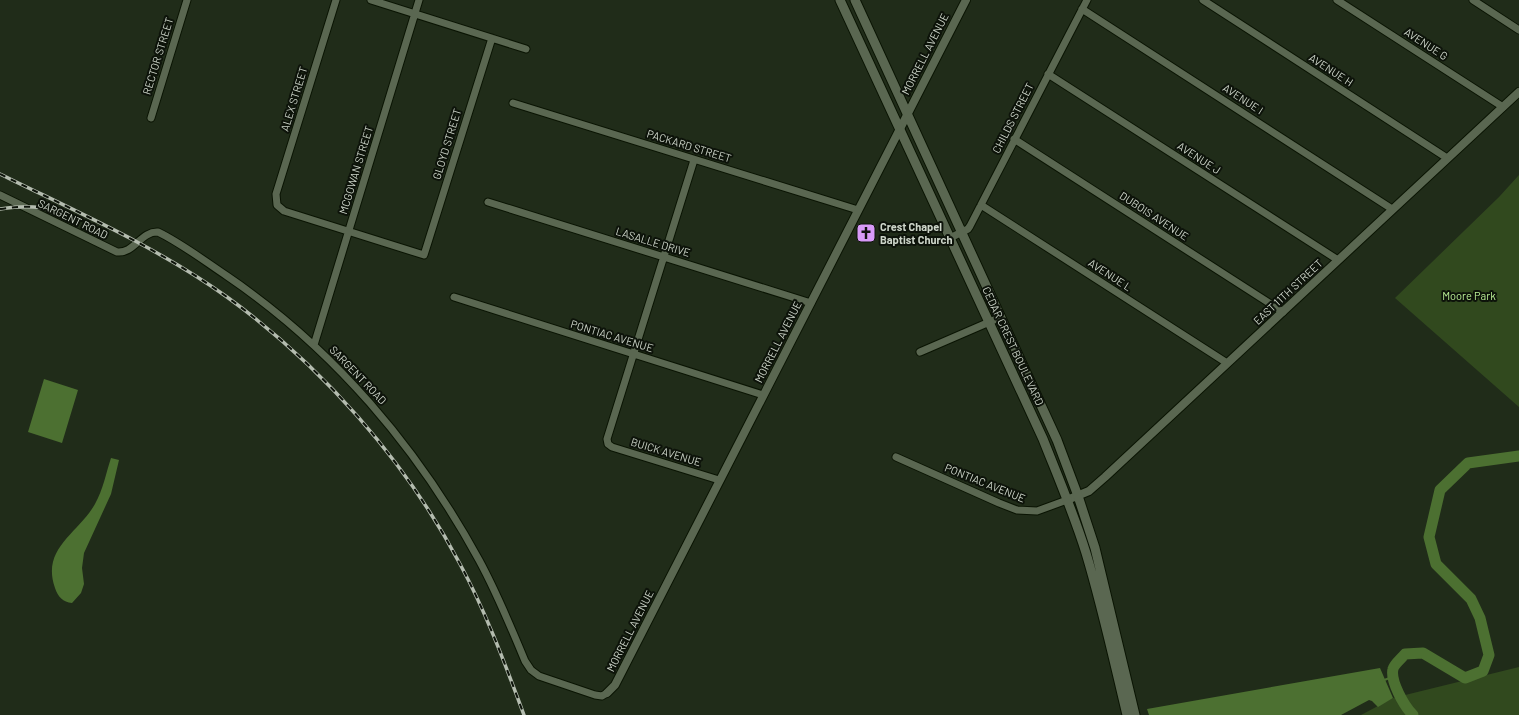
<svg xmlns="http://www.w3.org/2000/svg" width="1519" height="715" viewBox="0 0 1519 715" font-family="Barlow,sans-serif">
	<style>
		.green { fill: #31491e }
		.water { fill: #4c7031 }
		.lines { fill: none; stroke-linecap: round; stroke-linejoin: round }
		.stream { stroke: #4c7031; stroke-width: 2 }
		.river { stroke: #4c7031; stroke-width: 11 }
		.minor-casing { stroke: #0a1403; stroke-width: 9 }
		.tertiary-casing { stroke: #0a1403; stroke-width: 10 }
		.secondary-casing { stroke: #0a1403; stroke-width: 11 }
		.minor { stroke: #5a6751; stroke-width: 7 }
		.tertiary { stroke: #5a6751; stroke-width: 8 }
		.secondary { stroke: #5a6751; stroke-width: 9 }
		.rail-casing { stroke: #b4bcaf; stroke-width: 3.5 }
		.rail { stroke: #0d130a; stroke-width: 2; stroke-dasharray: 6; stroke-linecap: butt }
		.labels { text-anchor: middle; stroke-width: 4; stroke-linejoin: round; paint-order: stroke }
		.street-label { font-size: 11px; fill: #cdd5c9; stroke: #0d130a }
		.poi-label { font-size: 11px; font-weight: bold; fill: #cdd5c9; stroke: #0d130a; text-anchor: start }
		.park-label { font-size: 11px; fill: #bbf096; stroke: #0d130a }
	</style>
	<rect width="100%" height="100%" fill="#202c19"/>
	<path class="green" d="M 1519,175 L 1519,407 L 1395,298 L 1499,197 Z
		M 1519,667 L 1519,715 L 1361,715 L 1393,698 Z"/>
	<path class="water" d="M 44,379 L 78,390 L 62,443 L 28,432 Z
		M 111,458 L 119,460 L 111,494 L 84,553 L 82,568 L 84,584 L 81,593 L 72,603 C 63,602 58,597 55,588 C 41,548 78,534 95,504 C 103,490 106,473 111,458 Z
		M 1380,668 L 1393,698 L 1378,707 L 1372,701 L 1369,700 L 1341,715 L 1149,715 L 1147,709 Z"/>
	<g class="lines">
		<path class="stream" d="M 1384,680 L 1393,677"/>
		<path class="river" d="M 1413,715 C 1404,706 1390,681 1393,669 C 1394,664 1402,658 1405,654 L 1423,653 L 1465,678 L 1483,671 L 1489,655 L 1480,618 L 1471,599 L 1436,564 L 1429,537 L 1440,490 L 1468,463 L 1519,456"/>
		<defs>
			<path id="minor" d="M 336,0 L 276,194 L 277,205 L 284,211 L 424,255 L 492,38
				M 371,0 L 526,49
				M 1203,0 L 1447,158
				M 1337,0 L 1503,107
				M 1473,0 L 1519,30
				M 1082,9 L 1392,209
				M 1048,74 L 1338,260
				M 513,103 L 858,210
				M 151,118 L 187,0
				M 1014,139 L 1283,312
				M 694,160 L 607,439 L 608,444 L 612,447 L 719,480
				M 0,195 L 117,252 C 134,254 141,231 158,232 C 181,243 206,262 227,276 C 333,348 418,448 479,560 C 497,593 511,627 525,661 L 531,670 L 539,676 L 595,695 L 602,696 L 607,693
				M 488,202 L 811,303
				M 981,205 L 1227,363
				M 950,238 L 968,229 L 970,226 L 1087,0
				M 454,297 L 763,395
				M 314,345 L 419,0
				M 920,352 L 1001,317
				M 896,457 L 999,503 L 1017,510 L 1037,511 L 1067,500"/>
			<path id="tertiary" d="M 1067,500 L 1089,491 L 1105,477 L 1519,92
				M 607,693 L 615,685 L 966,0"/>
			<path id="secondary" d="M 840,0 L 1043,439 C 1058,477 1074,514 1086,553 C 1102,606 1114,661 1127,715
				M 855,0 L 1057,440 L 1078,496 L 1095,548 L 1135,715"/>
		</defs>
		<use href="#minor" class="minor-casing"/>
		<use href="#tertiary" class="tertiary-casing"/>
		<use href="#secondary" class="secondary-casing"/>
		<use href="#minor" class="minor"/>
		<use href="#tertiary" class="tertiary"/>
		<use href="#secondary" class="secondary"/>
		<defs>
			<path id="rail" d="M 0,174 C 77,212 157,247 227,297 C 321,365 406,461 460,564 C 486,612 505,664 524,715
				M 0,209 C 33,204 47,207 78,218"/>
		</defs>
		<use href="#rail" class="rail-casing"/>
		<use href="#rail" class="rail"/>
	</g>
	<defs>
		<symbol id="church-square" viewBox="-11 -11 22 22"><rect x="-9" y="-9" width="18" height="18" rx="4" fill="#d89af8" stroke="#0d130a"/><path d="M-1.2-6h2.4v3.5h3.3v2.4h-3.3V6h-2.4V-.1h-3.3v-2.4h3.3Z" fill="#111"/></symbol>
	</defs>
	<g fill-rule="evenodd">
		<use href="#church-square" x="855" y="222" width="22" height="22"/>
	</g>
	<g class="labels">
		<g class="street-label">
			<text transform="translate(1426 44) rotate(33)" y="4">AVENUE G</text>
			<text transform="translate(925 54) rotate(-63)" y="4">MORRELL AVENUE</text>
			<text transform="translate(158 56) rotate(-73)" y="4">RECTOR STREET</text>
			<text transform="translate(1331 70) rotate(33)" y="4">AVENUE H</text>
			<text transform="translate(294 99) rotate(-73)" y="4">ALEX STREET</text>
			<text transform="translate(1243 99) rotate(33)" y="4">AVENUE I</text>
			<text transform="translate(1013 118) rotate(-63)" y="4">CHILDS STREET</text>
			<text transform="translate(447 144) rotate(-73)" y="4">GLOYD STREET</text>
			<text transform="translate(689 146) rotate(17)" y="4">PACKARD STREET</text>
			<text transform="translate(1199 158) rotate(33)" y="4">AVENUE J</text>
			<text transform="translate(356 170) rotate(-73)" y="4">MCGOWAN STREET</text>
			<text transform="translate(1154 216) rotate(33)" y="4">DUBOIS AVENUE</text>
			<text transform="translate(73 219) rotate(26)" y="4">SARGENT ROAD</text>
			<text transform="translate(653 242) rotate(17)" y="4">LASALLE DRIVE</text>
			<text transform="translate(1110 275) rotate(33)" y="4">AVENUE L</text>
			<text transform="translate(1288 292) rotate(-43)" y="4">EAST 11TH STREET</text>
			<text transform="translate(612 336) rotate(17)" y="4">PONTIAC AVENUE</text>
			<text transform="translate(778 342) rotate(-63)" y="4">MORRELL AVENUE</text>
			<text transform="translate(1013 346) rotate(65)" y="4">CEDAR CREST BOULEVARD</text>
			<text transform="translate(358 375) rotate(46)" y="4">SARGENT ROAD</text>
			<text transform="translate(666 452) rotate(17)" y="4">BUICK AVENUE</text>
			<text transform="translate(985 483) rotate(22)" y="4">PONTIAC AVENUE</text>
			<text transform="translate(630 631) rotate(-63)" y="4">MORRELL AVENUE</text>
		</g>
		<g class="poi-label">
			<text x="880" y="231">Crest Chapel<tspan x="880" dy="13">Baptist Church</tspan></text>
		</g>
		<g class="park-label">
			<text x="1469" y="300">Moore Park</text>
		</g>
	</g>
</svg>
